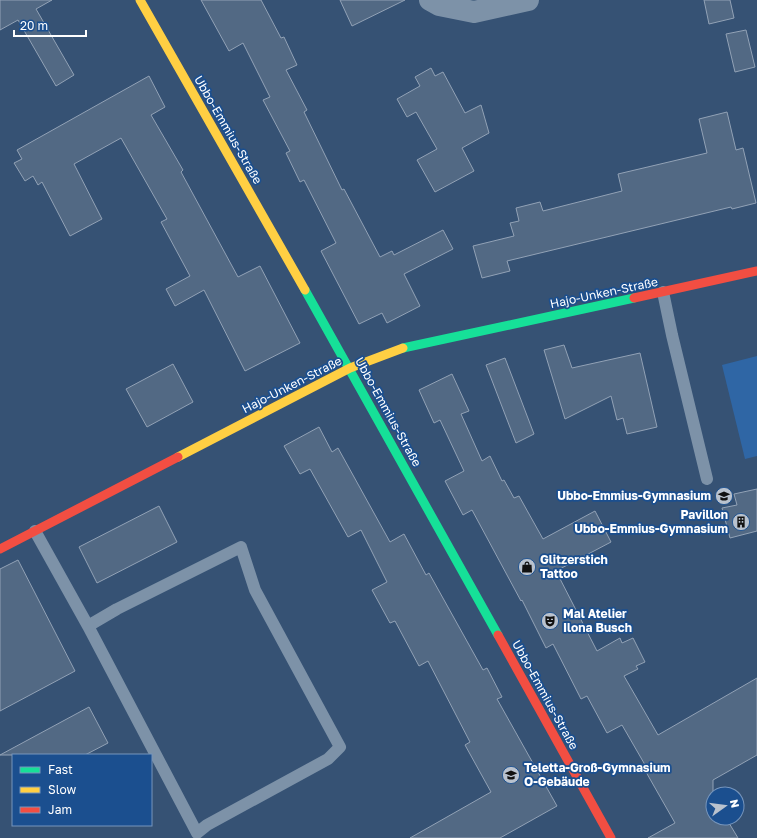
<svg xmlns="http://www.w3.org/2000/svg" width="757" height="838" viewBox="0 0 757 838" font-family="'Golos Text',sans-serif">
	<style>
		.green { fill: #2f66a5 }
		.building { fill: #526984; stroke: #92a2b6 }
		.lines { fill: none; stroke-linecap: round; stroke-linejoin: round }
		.lane { stroke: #7d92a8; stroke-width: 12 }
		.street { stroke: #7d92a8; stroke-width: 22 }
		.fast { stroke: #16e098; stroke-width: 9 }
		.slow { stroke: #ffcf43; stroke-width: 9 }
		.jam { stroke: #f24e42; stroke-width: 9 }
		.labels { text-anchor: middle; stroke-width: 3.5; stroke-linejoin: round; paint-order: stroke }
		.street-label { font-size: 12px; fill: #fff; stroke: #1b4f8f }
		.poi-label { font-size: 12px; font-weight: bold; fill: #fff; stroke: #1b4f8f; text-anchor: start }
	</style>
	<rect width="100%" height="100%" fill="#365274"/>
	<path class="green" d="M 757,356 L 757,456 L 745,459 L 722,365 Z"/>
	<path class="building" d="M 0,0 L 52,0 L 36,9 L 74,75 L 56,86 L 18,20 L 0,30 Z
		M 201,0 L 261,0 L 281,38 L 284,37 L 297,65 L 286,70 L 307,110 L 304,112 L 342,190 L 344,189 L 380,257 L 392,251 L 394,255 L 443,230 L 453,249 L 404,274 L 420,306 L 387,323 L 382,313 L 359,324 L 321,251 L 336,243 L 304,180 L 300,182 L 286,153 L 290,151 L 263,100 L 270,97 L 243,43 L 229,51 Z
		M 340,0 L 405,0 L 352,26 Z
		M 704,0 L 730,0 L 734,18 L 709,24 Z
		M 746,30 L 755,67 L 735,72 L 726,34 Z
		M 431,68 L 435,76 L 443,72 L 465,113 L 481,105 L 489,133 L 462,148 L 474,171 L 435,192 L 417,160 L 437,149 L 416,112 L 407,117 L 397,99 L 420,86 L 415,77 Z
		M 149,76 L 165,107 L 151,115 L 183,170 L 181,172 L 238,277 L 260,266 L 300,343 L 245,371 L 204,290 L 175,306 L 166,289 L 190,276 L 161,222 L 167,219 L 121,138 L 74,164 L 102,219 L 70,236 L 42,182 L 38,185 L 33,176 L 25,181 L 14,163 L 22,159 L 17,150 Z
		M 727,112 L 736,150 L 743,148 L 756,203 L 732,209 L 731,207 L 507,261 L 510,271 L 482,278 L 473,246 L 514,236 L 510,223 L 519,221 L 516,208 L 540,202 L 543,211 L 622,191 L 618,174 L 707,153 L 699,119 Z
		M 564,345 L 572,368 L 640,353 L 657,427 L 627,434 L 623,418 L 617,420 L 611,396 L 565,419 L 544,350 Z
		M 505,358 L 534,434 L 516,443 L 486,365 Z
		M 173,364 L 193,402 L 147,427 L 126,389 Z
		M 452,374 L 469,411 L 461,414 L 482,461 L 490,456 L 502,481 L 504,480 L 514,498 L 519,496 L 543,539 L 595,511 L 611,542 L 556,571 L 597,651 L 620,638 L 622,643 L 633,638 L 645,662 L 636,666 L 638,669 L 624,676 L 658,735 L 757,678 L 757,755 L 713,780 L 713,818 L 726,818 L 738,838 L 648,838 L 675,823 L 646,772 L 648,770 L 622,725 L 607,733 L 587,696 L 581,699 L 553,644 L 546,648 L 522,600 L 521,601 L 472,510 L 463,515 L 445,481 L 464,471 L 440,420 L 434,423 L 419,390 Z
		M 319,427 L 332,452 L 338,448 L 390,542 L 404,534 L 426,575 L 429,573 L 483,670 L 487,668 L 502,697 L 497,699 L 557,806 L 500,838 L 410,838 L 491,792 L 465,745 L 470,742 L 428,661 L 419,666 L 395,621 L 390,623 L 372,590 L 387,582 L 361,530 L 348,537 L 310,469 L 300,474 L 284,446 Z
		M 757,489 L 757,531 L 730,538 L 722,508 L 737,505 L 734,494 Z
		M 159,506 L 177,542 L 97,583 L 79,547 Z
		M 18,560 L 75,671 L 0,711 L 0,569 Z
		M 89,707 L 108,743 L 85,755 L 0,755 Z"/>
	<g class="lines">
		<path class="lane" d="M 663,292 L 672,335 L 707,479
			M 35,531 L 88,626 L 117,609 L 241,547 L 255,590 L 340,747 L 328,759 L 207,825 L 197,833 L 88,626"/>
		<path class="street" d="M 430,0 L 439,5 L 474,12 L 528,0"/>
		<path class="fast" d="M 305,290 L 498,635
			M 403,348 L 634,298"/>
		<path class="slow" d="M 140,0 L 305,290
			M 178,457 L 350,368 L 403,348"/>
		<path class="jam" d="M 634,298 L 757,271
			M 0,549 L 178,457
			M 498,635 L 611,838"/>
	</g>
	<defs>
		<symbol id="school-disc" viewBox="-11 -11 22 22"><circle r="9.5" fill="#b9c2ce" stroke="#1b4f8f"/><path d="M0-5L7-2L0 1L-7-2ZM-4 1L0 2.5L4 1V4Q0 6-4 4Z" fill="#111"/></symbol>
		<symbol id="building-disc" viewBox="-11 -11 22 22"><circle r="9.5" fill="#b9c2ce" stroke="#1b4f8f"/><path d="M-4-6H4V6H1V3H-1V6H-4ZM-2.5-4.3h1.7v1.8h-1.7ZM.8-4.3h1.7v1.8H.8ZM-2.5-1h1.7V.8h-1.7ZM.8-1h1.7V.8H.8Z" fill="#111"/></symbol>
		<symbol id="shop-disc" viewBox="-11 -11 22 22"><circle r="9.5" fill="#b9c2ce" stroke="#1b4f8f"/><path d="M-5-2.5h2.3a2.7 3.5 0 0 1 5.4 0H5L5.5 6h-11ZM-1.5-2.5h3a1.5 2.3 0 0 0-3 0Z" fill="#111"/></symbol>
		<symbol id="theatre-disc" viewBox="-11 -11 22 22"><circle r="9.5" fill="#b9c2ce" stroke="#1b4f8f"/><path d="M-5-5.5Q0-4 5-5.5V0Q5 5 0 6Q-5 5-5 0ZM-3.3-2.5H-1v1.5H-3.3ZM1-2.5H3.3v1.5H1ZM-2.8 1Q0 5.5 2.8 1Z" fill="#111"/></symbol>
	</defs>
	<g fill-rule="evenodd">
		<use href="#school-disc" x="714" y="486" width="20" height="20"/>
		<use href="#building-disc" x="731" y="512" width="20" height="20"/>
		<use href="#shop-disc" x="517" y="557" width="20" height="20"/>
		<use href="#theatre-disc" x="540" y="611" width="20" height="20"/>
		<use href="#school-disc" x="501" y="765" width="20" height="20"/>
	</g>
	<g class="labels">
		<g class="street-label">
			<text transform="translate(228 130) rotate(60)" y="4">Ubbo-Emmius-Straße</text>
			<text transform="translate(604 293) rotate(-12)" y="4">Hajo-Unken-Straße</text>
			<text transform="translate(292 385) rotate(-27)" y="4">Hajo-Unken-Straße</text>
			<text transform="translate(388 412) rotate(61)" y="4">Ubbo-Emmius-Straße</text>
			<text transform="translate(545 695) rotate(61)" y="4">Ubbo-Emmius-Straße</text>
		</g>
		<g class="poi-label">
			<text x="711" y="500" text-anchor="end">Ubbo-Emmius-Gymnasium</text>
			<text x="728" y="519" text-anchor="end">Pavillon<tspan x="728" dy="14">Ubbo-Emmius-Gymnasium</tspan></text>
			<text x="540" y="564">Glitzerstich<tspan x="540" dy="14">Tattoo</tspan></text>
			<text x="563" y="618">Mal Atelier<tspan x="563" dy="14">Ilona Busch</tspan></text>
			<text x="524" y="772">Teletta-Groß-Gymnasium<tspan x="524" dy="14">O-Gebäude</tspan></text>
		</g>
	</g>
	<rect x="12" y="754" width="140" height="72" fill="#1b4f8f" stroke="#7695bc"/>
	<rect x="20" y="767" width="20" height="6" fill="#16e098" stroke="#7695bc"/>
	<text x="48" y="774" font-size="12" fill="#ffffff">Fast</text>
	<rect x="20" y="787" width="20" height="6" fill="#ffcf43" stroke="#7695bc"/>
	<text x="48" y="794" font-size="12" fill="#ffffff">Slow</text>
	<rect x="20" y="807" width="20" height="6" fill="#f24e42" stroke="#7695bc"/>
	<text x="48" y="814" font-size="12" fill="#ffffff">Jam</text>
	<g transform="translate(725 806) rotate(76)"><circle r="19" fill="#1b4f8f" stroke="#7695bc"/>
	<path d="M0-3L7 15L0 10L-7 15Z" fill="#b9c2ce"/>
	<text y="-6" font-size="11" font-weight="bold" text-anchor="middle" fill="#ffffff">N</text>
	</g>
	<path d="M14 30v6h72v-6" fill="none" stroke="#ffffff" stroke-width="2"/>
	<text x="20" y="30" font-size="12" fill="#ffffff" stroke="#1b4f8f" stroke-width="3" paint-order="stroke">20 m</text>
</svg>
